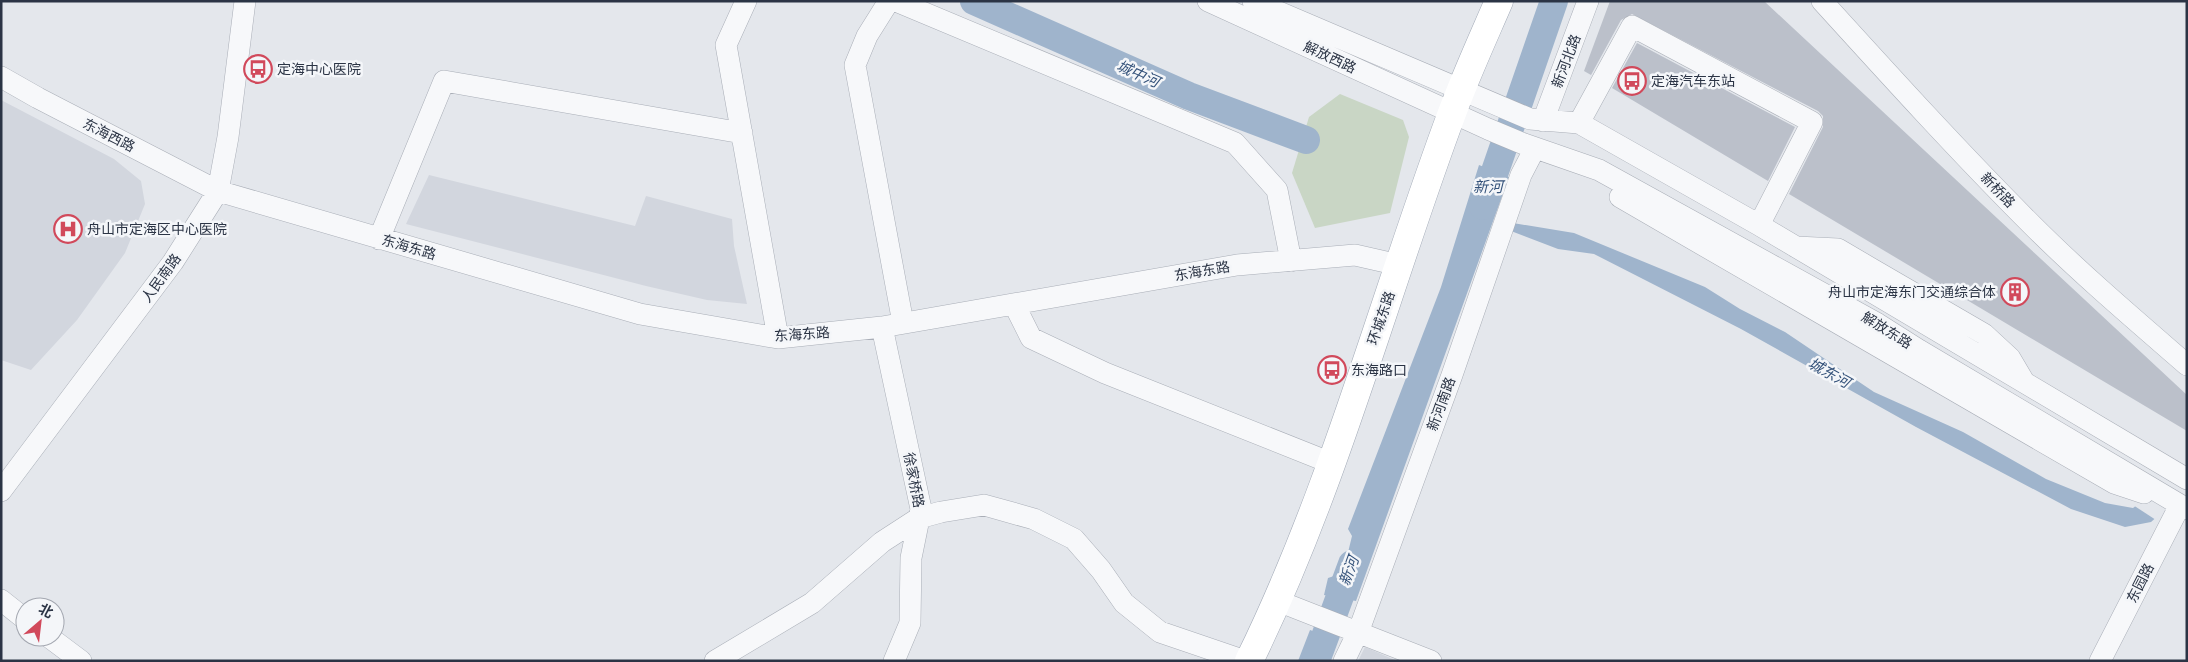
<svg xmlns="http://www.w3.org/2000/svg" width="2188" height="662" viewBox="0 0 2188 662" font-family="'Noto Sans','Noto Sans SC',sans-serif">
	<style>
		.built { fill: #d2d6de }
		.green { fill: #c9d6c5 }
		.water { fill: #9fb4cc }
		.pier { fill: #e4e7ec }
		.lines { fill: none; stroke-linecap: round; stroke-linejoin: round }
		.river { stroke: #9fb4cc; stroke-width: 28 }
		.building { fill: #bbc0ca }
		.minor-casing { stroke: #a9aeb7; stroke-width: 22 }
		.major-casing { stroke: #a3abb8; stroke-width: 29 }
		.minor { stroke: #f7f8fa; stroke-width: 21 }
		.major { stroke: #fff; stroke-width: 28 }
		.labels { text-anchor: middle; stroke-width: 5; stroke-linejoin: round; paint-order: stroke }
		.street-label { font-size: 14px; fill: #2b3445; stroke: #f4f6f9 }
		.poi-label { font-size: 14px; fill: #2b3445; stroke: #f4f6f9; text-anchor: start }
		.water-label { font-size: 15px; font-style: italic; fill: #34527a; stroke: #f4f6f9 }
	</style>
	<rect width="100%" height="100%" fill="#e4e7ec"/>
	<path class="built" d="M 1,100 L 114,159 L 141,181 L 145,204 L 125,253 L 77,320 L 31,370 L 1,360 Z
		M 429,175 L 635,226 L 646,196 L 732,219 L 734,246 L 747,304 L 707,300 L 646,286 L 406,224 Z
		M 1365,647 L 1397,661 L 1358,661 Z"/>
	<path class="green" d="M 1340,94 L 1403,120 L 1409,137 L 1390,213 L 1315,228 L 1292,173 L 1309,117 Z"/>
	<path class="water" d="M 1479,165 L 1509,177 L 1356,601 L 1324,595 L 1328,578 L 1343,573 L 1352,536 L 1348,529 L 1441,287 Z
		M 1513,223 L 1574,233 L 1705,287 L 1740,309 L 1785,332 L 1874,392 L 1963,432 L 2046,479 L 2105,503 L 2133,508 L 2187,466 L 2187,490 L 2151,522 L 2125,527 L 2071,509 L 1916,427 L 1741,329 L 1594,254 L 1558,249 L 1511,231 Z
		M 1310,630 L 1338,640 L 1328,661 L 1298,661 Z"/>
	<path class="pier" d="M 2187,464 L 2187,493 L 2156,520 L 2133,505 Z"/>
	<g class="lines">
		<path class="river" d="M 974,1 L 1189,96 L 1306,140
			M 1483,206 L 1554,1
			M 1316,661 L 1352,564"/>
	</g>
	<path class="building" d="M 1610,1 L 1764,1 L 2187,395 L 2187,431 L 1789,194 L 1823,127 L 1823,116 L 1818,111 L 1632,14 L 1621,20 L 1591,75 L 1584,71 Z
		M 1637,43 L 1795,127 L 1768,181 L 1612,88 Z"/>
	<g class="lines">
		<defs>
			<path id="minor" d="M 746,1 L 726,45 L 778,338
				M 889,1 L 867,36 L 855,65 L 903,323
				M 896,1 L 1235,143 L 1277,190 L 1291,261
				M 1208,1 L 1488,129 L 1524,144 L 1599,170 L 1878,324 L 1919,350 L 2187,509
				M 1253,1 L 1530,119 L 1579,123 L 1759,225 L 2187,479
				M 1822,1 C 1891,77 1960,153 2032,225 C 2081,274 2134,319 2187,365
				M 1,77 L 38,98 L 218,191 L 640,314 L 778,338 L 882,327 L 1237,265 L 1355,255 L 1399,265
				M 1543,121 L 1588,1
				M 1579,123 L 1632,26 L 1812,122 L 1759,225
				M 1620,197 L 2114,483 L 2144,493
				M 379,239 L 444,81 L 742,133
				M 1796,247 L 1838,249 L 1872,269 L 1984,334 L 2010,358 L 2023,380
				M 1014,304 L 1031,338 L 1105,373 L 1331,463
				M 882,327 L 921,509 L 911,558 L 910,623 L 894,661
				M 1,491 L 173,262 L 218,191 L 228,137 L 245,1
				M 1,600 L 25,619
				M 1278,601 L 1431,661
				M 49,637 L 81,661
				M 715,661 L 812,603 L 882,542 L 919,518 L 941,512 L 984,505 L 1034,519 L 1074,539 L 1101,570 L 1124,603 L 1160,632 L 1245,661
				M 1344,661 L 1359,630 L 1452,375 L 1521,175 L 1535,148
				M 2100,661 L 2180,505"/>
			<path id="major" d="M 1249,661 C 1335,486 1384,295 1452,113 C 1466,75 1483,38 1499,1"/>
		</defs>
		<use href="#minor" class="minor-casing"/>
		<use href="#major" class="major-casing"/>
		<use href="#minor" class="minor"/>
		<use href="#major" class="major"/>
	</g>
	<defs>
		<symbol id="bus-ring" viewBox="-11 -11 22 22"><circle r="9.5" fill="#f4f6f9" stroke="#d1495b" stroke-width="1.5"/><path d="M-5-6H5V4H4V6H2V4H-2V6H-4V4H-5ZM-3.5-4V0h7V-4ZM-3.5 1.2v1.5H-2V1.2ZM2 1.2v1.5H3.5V1.2Z" fill="#d1495b"/></symbol>
		<symbol id="hospital-ring" viewBox="-11 -11 22 22"><circle r="9.5" fill="#f4f6f9" stroke="#d1495b" stroke-width="1.5"/><path d="M-5-5h3v3.5h4V-5h3V5h-3V1.5h-4V5h-3Z" fill="#d1495b"/></symbol>
		<symbol id="building-ring" viewBox="-11 -11 22 22"><circle r="9.5" fill="#f4f6f9" stroke="#d1495b" stroke-width="1.5"/><path d="M-4-6H4V6H1V3H-1V6H-4ZM-2.5-4.3h1.7v1.8h-1.7ZM.8-4.3h1.7v1.8H.8ZM-2.5-1h1.7V.8h-1.7ZM.8-1h1.7V.8H.8Z" fill="#d1495b"/></symbol>
	</defs>
	<g fill-rule="evenodd">
		<use href="#bus-ring" x="242" y="53" width="32" height="32"/>
		<use href="#bus-ring" x="1616" y="65" width="32" height="32"/>
		<use href="#hospital-ring" x="52" y="213" width="32" height="32"/>
		<use href="#building-ring" x="1999" y="276" width="32" height="32"/>
		<use href="#bus-ring" x="1316" y="354" width="32" height="32"/>
	</g>
	<g class="labels">
		<g class="street-label">
			<text transform="translate(1330 57) rotate(25)" y="5">解放西路</text>
			<text transform="translate(1566 61) rotate(-69)" y="5">新河北路</text>
			<text transform="translate(109 135) rotate(27)" y="5">东海西路</text>
			<text transform="translate(1998 190) rotate(46)" y="5">新桥路</text>
			<text transform="translate(409 247) rotate(16)" y="5">东海东路</text>
			<text transform="translate(1202 271) rotate(-10)" y="5">东海东路</text>
			<text transform="translate(161 278) rotate(-54)" y="5">人民南路</text>
			<text transform="translate(1381 318) rotate(-71)" y="5">环城东路</text>
			<text transform="translate(1887 330) rotate(32)" y="5">解放东路</text>
			<text transform="translate(802 334) rotate(-4)" y="5">东海东路</text>
			<text transform="translate(1441 404) rotate(-70)" y="5">新河南路</text>
			<text transform="translate(914 480) rotate(79)" y="5">徐家桥路</text>
			<text transform="translate(2140 583) rotate(-63)" y="5">东园路</text>
		</g>
		<g class="poi-label">
			<text x="277" y="74">定海中心医院</text>
			<text x="1651" y="86">定海汽车东站</text>
			<text x="87" y="234">舟山市定海区中心医院</text>
			<text x="1996" y="297" text-anchor="end">舟山市定海东门交通综合体</text>
			<text x="1351" y="375">东海路口</text>
		</g>
		<g class="water-label">
			<text transform="translate(1138 74) rotate(24)" y="5">城中河</text>
			<text x="1488" y="192">新河</text>
			<text transform="translate(1829 373) rotate(29)" y="5">城东河</text>
			<text transform="translate(1349 571) rotate(-70)" y="5">新河</text>
		</g>
	</g>
	<rect width="2188" height="662" fill="none" stroke="#2b3445" stroke-width="5"/>
	<g transform="translate(40 622) rotate(28)"><circle r="24" fill="#f4f6f9" stroke="#a4a8b1"/>
	<path d="M0-4L9 19L0 12L-9 19Z" fill="#d1495b"/>
	<text y="-8" font-size="14" font-weight="bold" text-anchor="middle" fill="#2b3445">北</text>
	</g>
</svg>
